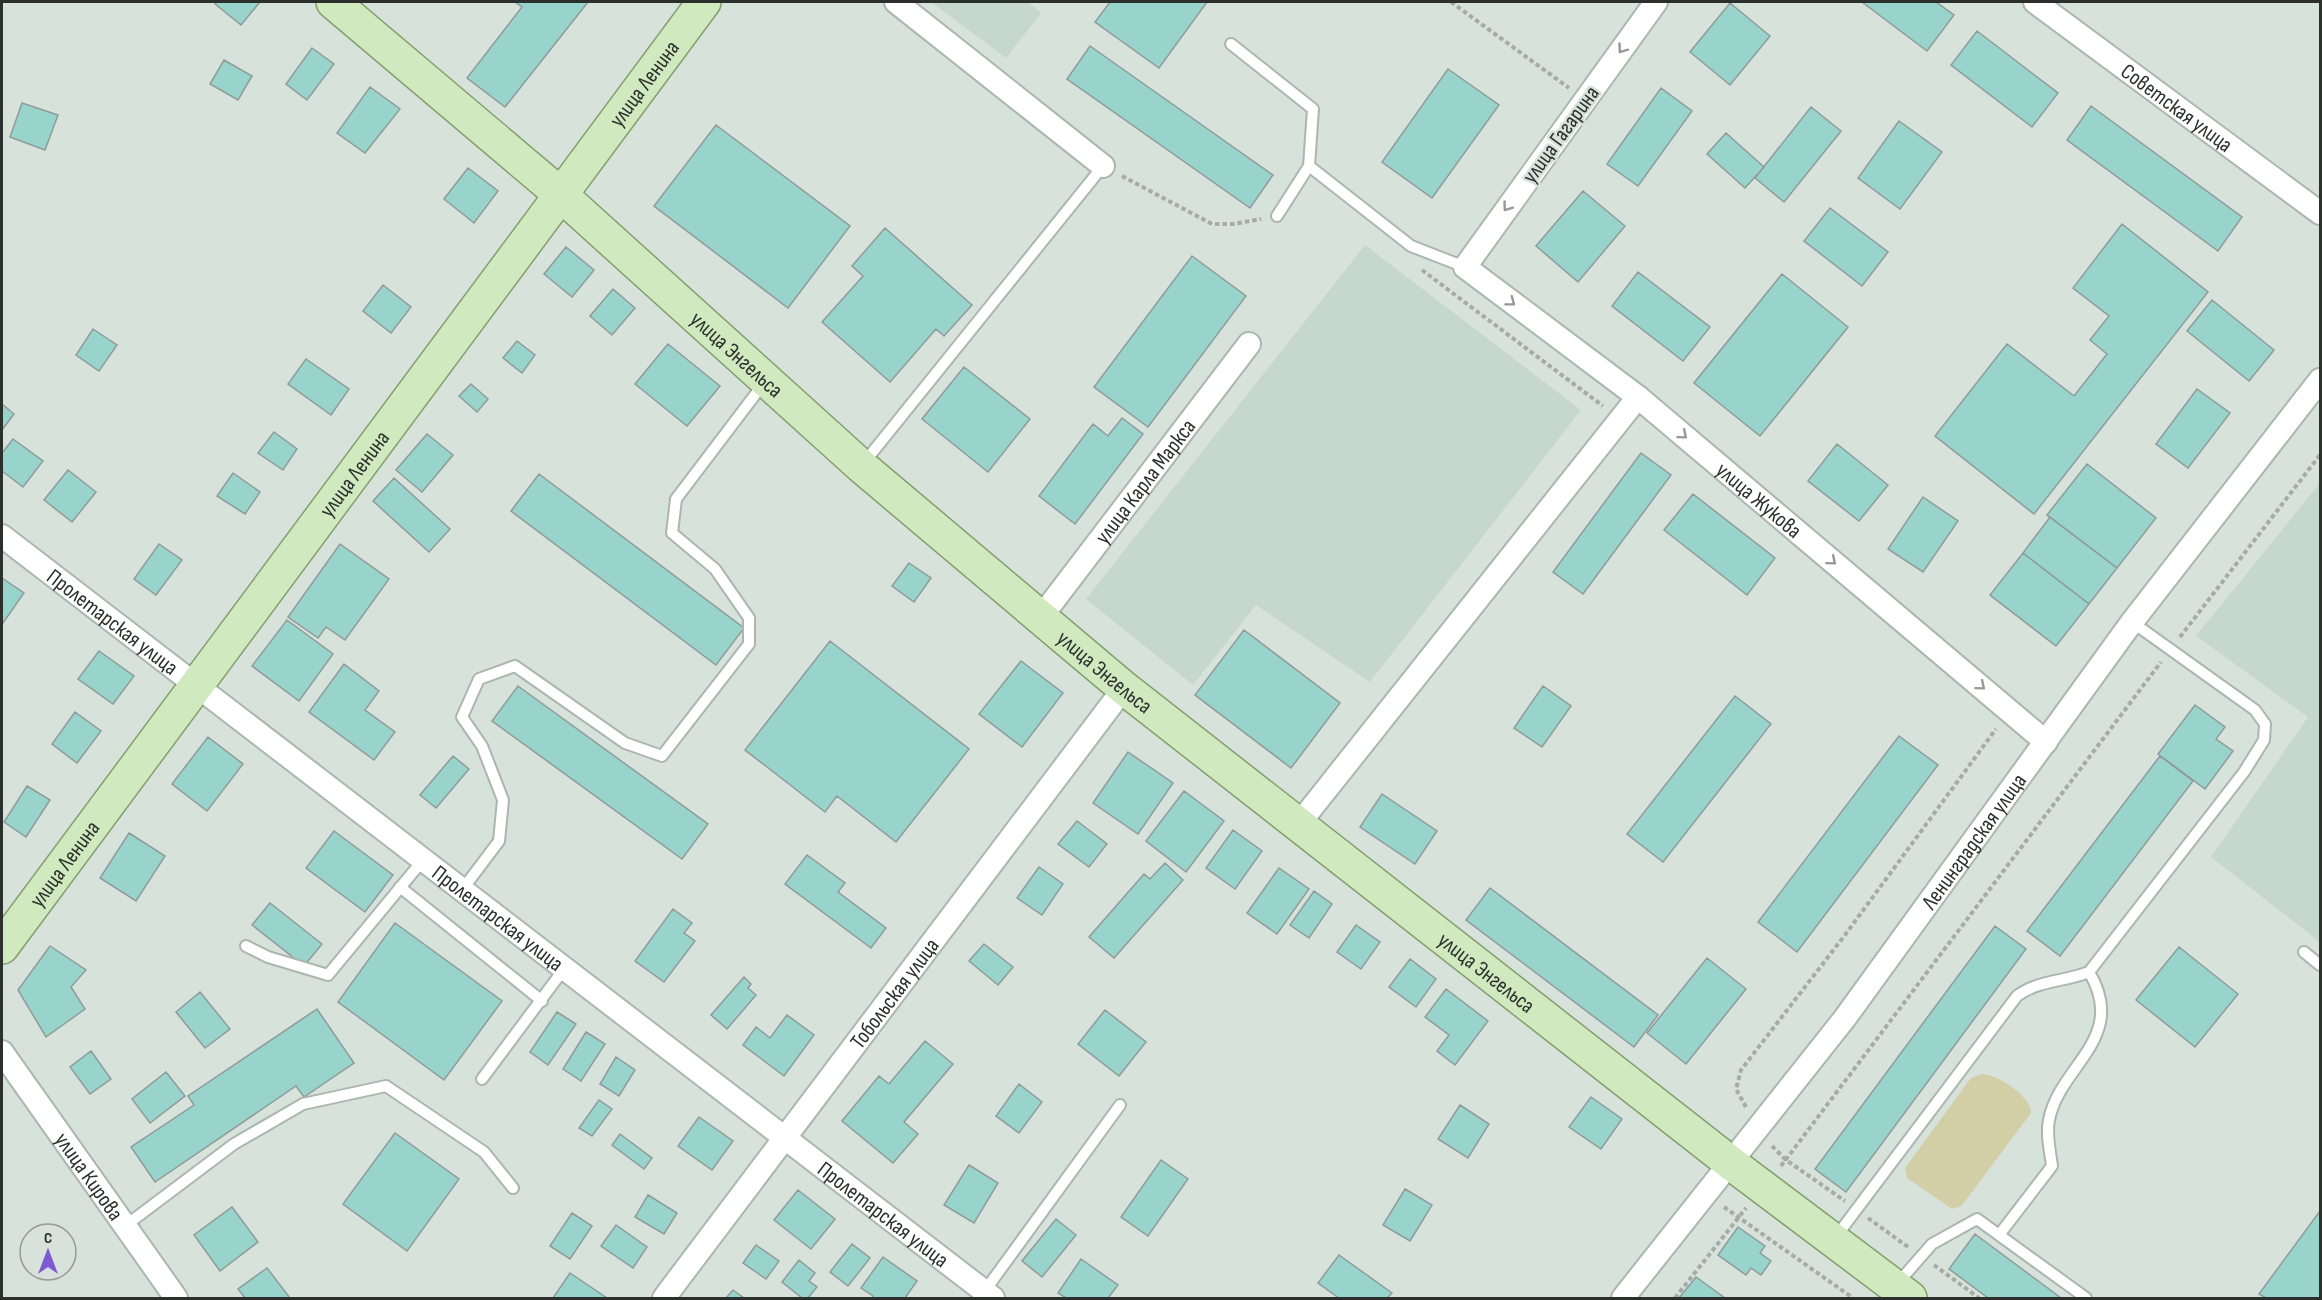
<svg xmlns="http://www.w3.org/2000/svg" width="2322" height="1300" viewBox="0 0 2322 1300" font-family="'Sofia Sans Condensed',sans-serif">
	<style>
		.built { fill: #c6d8cd }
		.green { fill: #d2cfa7 }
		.building { fill: #99d4cc; stroke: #8e9b99; stroke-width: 1.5 }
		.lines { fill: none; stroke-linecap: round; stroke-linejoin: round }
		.service-casing { stroke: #abb6af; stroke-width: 14 }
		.minor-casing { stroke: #abb6af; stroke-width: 26 }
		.primary-casing { stroke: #849e6f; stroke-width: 36 }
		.path { stroke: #a3aca6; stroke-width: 4; stroke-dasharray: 4.5 3; stroke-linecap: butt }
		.service { stroke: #fff; stroke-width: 10 }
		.minor { stroke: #fff; stroke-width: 22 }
		.primary { stroke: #d1e9be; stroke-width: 33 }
		.oneway { stroke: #969896 }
		.labels { text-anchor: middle; stroke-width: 5; stroke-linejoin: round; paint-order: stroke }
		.street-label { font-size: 22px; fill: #2c302d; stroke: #d7e2db }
	</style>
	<rect width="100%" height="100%" fill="#d7e2db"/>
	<path class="built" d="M 931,2 L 1031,2 L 1030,4 L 1041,13 L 1006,58 Z
		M 1365,245 L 1581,410 L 1370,682 L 1256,605 L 1193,685 L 1086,599 Z
		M 2320,483 L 2320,942 L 2211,857 L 2308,717 L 2196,636 Z"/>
	<path class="green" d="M 1982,1074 C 1998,1075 2030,1095 2031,1113 L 1966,1200 L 1961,1206 L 1952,1209 L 1907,1178 L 1905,1168 L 1971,1078 Z"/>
	<path class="building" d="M 217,2 L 260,2 L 241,25 L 215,4 Z
		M 515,2 L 588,2 L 505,107 L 467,78 L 522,7 Z
		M 1110,2 L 1207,2 L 1159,68 L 1095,22 Z
		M 1862,2 L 1936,2 L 1954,15 L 1927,51 Z
		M 1730,3 L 1770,36 L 1730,85 L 1690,52 Z
		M 1977,31 L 2058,93 L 2032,127 L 1951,65 Z
		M 1090,46 L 1273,175 L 1250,208 L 1067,79 Z
		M 312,48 L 334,64 L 307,100 L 286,84 Z
		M 224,60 L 252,76 L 238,100 L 210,84 Z
		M 1448,69 L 1499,105 L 1432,198 L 1382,162 Z
		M 370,87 L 400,109 L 365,153 L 337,133 Z
		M 1661,88 L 1692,111 L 1638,186 L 1607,164 Z
		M 22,103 L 58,115 L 45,150 L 10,137 Z
		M 2091,106 L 2242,217 L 2218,251 L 2067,140 Z
		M 1811,107 L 1841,131 L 1784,202 L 1755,178 Z
		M 1899,121 L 1942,152 L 1900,209 L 1858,178 Z
		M 716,125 L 850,226 L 788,308 L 654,206 Z
		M 1726,133 L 1764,167 L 1745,188 L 1707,154 Z
		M 468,168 L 498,191 L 474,223 L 444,199 Z
		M 1583,191 L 1625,226 L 1578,282 L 1536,246 Z
		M 1830,208 L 1888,252 L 1862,286 L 1804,241 Z
		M 2122,224 L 2208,292 L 2034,514 L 1935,436 L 2007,344 L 2074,396 L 2107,354 L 2090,340 L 2109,316 L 2073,288 Z
		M 885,228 L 972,305 L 944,336 L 936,329 L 890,382 L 822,322 L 863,276 L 852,266 Z
		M 566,247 L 594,270 L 572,297 L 544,274 Z
		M 1192,256 L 1246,296 L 1148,427 L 1094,387 Z
		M 1638,272 L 1710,327 L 1683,361 L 1612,306 Z
		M 1782,274 L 1848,327 L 1760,436 L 1694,383 Z
		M 383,285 L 411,307 L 391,333 L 363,311 Z
		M 613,289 L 635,308 L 612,335 L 590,316 Z
		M 2212,300 L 2274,350 L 2249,381 L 2187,331 Z
		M 93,329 L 117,345 L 99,371 L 76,355 Z
		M 517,341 L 535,355 L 522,373 L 503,358 Z
		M 668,344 L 720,386 L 687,426 L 635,384 Z
		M 306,359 L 349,389 L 331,415 L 288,384 Z
		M 964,367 L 1030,419 L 988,472 L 922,419 Z
		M 471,384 L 488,399 L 477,412 L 459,396 Z
		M 2197,389 L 2230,413 L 2188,468 L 2156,444 Z
		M 2,404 L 14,414 L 2,430 Z
		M 1122,418 L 1143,434 L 1075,524 L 1039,496 L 1093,424 L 1108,436 Z
		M 274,432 L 297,449 L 283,470 L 258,453 Z
		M 427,434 L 453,455 L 422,492 L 396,470 Z
		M 13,439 L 43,461 L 23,487 L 2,471 L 2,453 Z
		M 1837,444 L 1888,485 L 1859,521 L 1808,481 Z
		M 1641,453 L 1671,475 L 1583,594 L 1553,572 Z
		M 2087,464 L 2156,518 L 2117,568 L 2047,515 Z
		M 68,470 L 96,492 L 72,522 L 44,500 Z
		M 233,473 L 260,492 L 245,514 L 217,496 Z
		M 539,474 L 744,628 L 716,665 L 511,511 Z
		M 394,478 L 450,529 L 429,552 L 373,501 Z
		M 1693,494 L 1775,558 L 1747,595 L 1664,530 Z
		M 1923,497 L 1958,521 L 1923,572 L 1888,549 Z
		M 2050,517 L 2117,568 L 2089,604 L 2023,553 Z
		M 159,544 L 182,560 L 156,595 L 134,579 Z
		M 340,544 L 389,579 L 345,640 L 326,627 L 318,638 L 288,617 Z
		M 2023,553 L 2089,604 L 2056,646 L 1990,595 Z
		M 909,563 L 931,578 L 914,602 L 892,586 Z
		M 2,578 L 24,593 L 3,623 L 2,623 Z
		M 287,620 L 333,654 L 299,701 L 252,666 Z
		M 1244,630 L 1340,703 L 1291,768 L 1195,695 Z
		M 830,641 L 969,749 L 896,842 L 837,796 L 825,812 L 745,750 Z
		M 99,651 L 134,676 L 113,704 L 78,679 Z
		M 1021,661 L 1063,693 L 1022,747 L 979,714 Z
		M 344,664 L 379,691 L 365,710 L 395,732 L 374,760 L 309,712 Z
		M 518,686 L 708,824 L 682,859 L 492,721 Z
		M 1543,686 L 1571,706 L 1542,747 L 1514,728 Z
		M 1735,696 L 1771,724 L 1663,862 L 1627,834 Z
		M 2195,705 L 2225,727 L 2216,739 L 2233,751 L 2205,789 L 2158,754 Z
		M 75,712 L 101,731 L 77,763 L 52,744 Z
		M 1899,736 L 1938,765 L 1797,952 L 1758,922 Z
		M 208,737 L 243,764 L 207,811 L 172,784 Z
		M 1128,752 L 1173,783 L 1138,834 L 1093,803 Z
		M 453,756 L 469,769 L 436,808 L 420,795 Z
		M 2160,756 L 2193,781 L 2060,956 L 2027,931 Z
		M 27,786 L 50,800 L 26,837 L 4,822 Z
		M 1184,791 L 1224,821 L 1186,872 L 1146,841 Z
		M 1382,794 L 1437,831 L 1415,864 L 1360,827 Z
		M 1077,821 L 1107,844 L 1089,867 L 1058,844 Z
		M 1233,830 L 1262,851 L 1235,889 L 1206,868 Z
		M 334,831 L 393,875 L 365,912 L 306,868 Z
		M 129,833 L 165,856 L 136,901 L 100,878 Z
		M 807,855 L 845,883 L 838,892 L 886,928 L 871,948 L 785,884 Z
		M 1165,863 L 1183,880 L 1114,958 L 1089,937 L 1144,874 L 1150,879 Z
		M 1039,867 L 1063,884 L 1042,915 L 1017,898 Z
		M 1279,868 L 1309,889 L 1277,934 L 1247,913 Z
		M 1490,888 L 1658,1015 L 1634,1047 L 1466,920 Z
		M 1314,891 L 1332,904 L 1309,938 L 1290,925 Z
		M 270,903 L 322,944 L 304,966 L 252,925 Z
		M 673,909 L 692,923 L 684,933 L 695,941 L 664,982 L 635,961 Z
		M 395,923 L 502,1001 L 444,1080 L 338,1002 Z
		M 1356,925 L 1380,942 L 1361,969 L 1337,952 Z
		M 1995,926 L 2026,949 L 1846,1192 L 1815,1169 Z
		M 984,944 L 1013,967 L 998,985 L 969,961 Z
		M 50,946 L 86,970 L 71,987 L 85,1009 L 46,1037 L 18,990 Z
		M 2179,947 L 2238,994 L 2195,1047 L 2136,1000 Z
		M 1707,958 L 1746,989 L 1686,1064 L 1647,1033 Z
		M 1410,959 L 1436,979 L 1416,1007 L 1389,987 Z
		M 744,977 L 751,984 L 748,988 L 756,995 L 727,1029 L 711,1015 Z
		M 1446,989 L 1488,1021 L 1455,1065 L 1437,1051 L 1449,1035 L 1425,1017 Z
		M 200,992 L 230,1029 L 205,1048 L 176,1012 Z
		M 317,1009 L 354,1063 L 304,1097 L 296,1086 L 155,1182 L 131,1147 L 194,1105 L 188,1096 Z
		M 1105,1010 L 1146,1042 L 1119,1076 L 1078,1044 Z
		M 557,1012 L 576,1024 L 548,1065 L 530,1052 Z
		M 787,1015 L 814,1035 L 784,1076 L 743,1045 L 756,1027 L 770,1038 Z
		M 586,1032 L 605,1044 L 581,1081 L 563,1069 Z
		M 925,1041 L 953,1064 L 904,1122 L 918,1134 L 893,1163 L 842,1121 L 879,1076 L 889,1084 Z
		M 91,1051 L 111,1079 L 90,1094 L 70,1067 Z
		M 616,1057 L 635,1070 L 619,1096 L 600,1084 Z
		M 166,1072 L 185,1096 L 150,1123 L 132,1099 Z
		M 1019,1084 L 1042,1102 L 1019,1133 L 996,1116 Z
		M 1591,1097 L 1622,1119 L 1601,1149 L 1569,1127 Z
		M 599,1100 L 612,1109 L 592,1136 L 579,1128 Z
		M 1460,1105 L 1489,1124 L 1468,1158 L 1438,1139 Z
		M 699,1117 L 733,1141 L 712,1170 L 678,1146 Z
		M 395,1133 L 459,1179 L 407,1251 L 343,1204 Z
		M 620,1134 L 652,1158 L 644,1169 L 612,1145 Z
		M 1161,1160 L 1188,1179 L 1148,1236 L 1121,1217 Z
		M 969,1165 L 998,1183 L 974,1223 L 944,1205 Z
		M 1405,1189 L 1432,1205 L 1410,1241 L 1383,1225 Z
		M 798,1190 L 835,1219 L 811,1249 L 774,1220 Z
		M 648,1195 L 677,1213 L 664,1234 L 635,1217 Z
		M 232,1207 L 258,1242 L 220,1271 L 194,1235 Z
		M 2320,1211 L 2320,1298 L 2266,1298 L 2259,1294 Z
		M 572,1213 L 592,1226 L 570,1259 L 550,1246 Z
		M 1056,1219 L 1076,1235 L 1042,1277 L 1022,1261 Z
		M 616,1225 L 647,1247 L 633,1268 L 601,1246 Z
		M 1738,1227 L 1765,1246 L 1760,1253 L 1771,1261 L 1761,1275 L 1751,1268 L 1746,1275 L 1718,1255 Z
		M 1975,1234 L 2061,1298 L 1988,1298 L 1949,1269 Z
		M 852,1244 L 870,1258 L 848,1286 L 830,1272 Z
		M 756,1245 L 779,1261 L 766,1279 L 743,1263 Z
		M 1339,1255 L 1392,1293 L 1387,1298 L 1339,1298 L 1318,1283 Z
		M 883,1257 L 917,1281 L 905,1298 L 872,1298 L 873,1296 L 861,1288 Z
		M 1081,1259 L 1118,1285 L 1108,1298 L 1066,1298 L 1058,1293 Z
		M 799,1260 L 815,1273 L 809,1281 L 817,1287 L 808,1298 L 802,1298 L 782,1282 Z
		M 267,1268 L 290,1298 L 245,1298 L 238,1289 Z
		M 570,1273 L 607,1298 L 553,1298 Z
		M 1696,1277 L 1725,1298 L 1679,1298 Z
		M 733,1290 L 744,1298 L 726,1298 Z"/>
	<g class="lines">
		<defs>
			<path id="service" d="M 1231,44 L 1313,109 L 1309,166 L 1411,246 L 1465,267
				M 1277,216 L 1309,166
				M 863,464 L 1103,166
				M 400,887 L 542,1001
				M 462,890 L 499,841 L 503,800 L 482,746 L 462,717 L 479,679 L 515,666 L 625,743 L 662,756 L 749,644 L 749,618 L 715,569 L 672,533 L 676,499 L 764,383
				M 246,946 L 268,957 L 328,975 L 423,860
				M 2304,952 L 2320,965
				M 482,1079 L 564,969
				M 125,1226 L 234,1144 L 303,1104 L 386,1086 L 484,1152 L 513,1188
				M 1999,1235 L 2052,1166 C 2050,1151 2046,1134 2049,1120 C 2059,1066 2129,1038 2089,972
				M 1835,1238 L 2017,996 C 2038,980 2064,982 2089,972 L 2244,772 L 2264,740 L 2265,724 L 2255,710 L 2132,622
				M 1897,1284 L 1932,1244 L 1977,1219 L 2086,1298
				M 984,1292 L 1120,1105"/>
			<g id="minor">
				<path d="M 896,2 L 1103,166"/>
				<path id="s1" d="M 1656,2 L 1465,267 L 1638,397 L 2046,742"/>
				<path id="s2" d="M 2035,2 L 2320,213"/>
				<path id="s3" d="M 2,536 L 993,1298"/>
				<path id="s4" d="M 1041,617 L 1249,344"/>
				<path d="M 1298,825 L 1638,397"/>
				<path id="s5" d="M 2,1052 L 176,1298"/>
				<path id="s6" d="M 664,1298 L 1124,688"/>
				<path id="s7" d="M 1623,1298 L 1845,1018 L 2132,622 L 2320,380"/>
			</g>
			<g id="primary">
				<path id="s8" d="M 333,2 L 560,194 L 861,466 L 1124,688 L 1732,1164 L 1910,1298"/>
				<path id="s9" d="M 2,947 L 704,2"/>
			</g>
		</defs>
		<use href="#service" class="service-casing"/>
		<use href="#minor" class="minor-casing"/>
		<use href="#primary" class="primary-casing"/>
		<path class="path" d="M 1451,2 L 1569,88
			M 1122,176 L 1212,224 L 1233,224 L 1261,219
			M 1422,270 L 1603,406
			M 2180,637 L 2320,455
			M 1746,1107 L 1736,1089 L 1741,1070 L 1845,935 L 1996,729
			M 1772,1146 L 1786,1160 L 1845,1201
			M 1781,1166 L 2161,662
			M 1724,1207 L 1853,1298
			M 1868,1218 L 1908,1247
			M 1934,1265 L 1979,1298
			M 1675,1298 L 1746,1208"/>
		<use href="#service" class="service"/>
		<use href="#minor" class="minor"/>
		<use href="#primary" class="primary"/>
	</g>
	<defs><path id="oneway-chevron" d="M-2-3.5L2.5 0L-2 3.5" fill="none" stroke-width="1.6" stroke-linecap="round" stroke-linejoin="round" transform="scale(1.5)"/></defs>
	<g class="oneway">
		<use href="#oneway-chevron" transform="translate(1622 49) rotate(126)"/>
		<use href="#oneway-chevron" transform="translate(1507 207) rotate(126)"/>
		<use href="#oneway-chevron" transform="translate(1511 302) rotate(37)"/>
		<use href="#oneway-chevron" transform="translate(1683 435) rotate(40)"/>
		<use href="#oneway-chevron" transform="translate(1832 561) rotate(40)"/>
		<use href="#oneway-chevron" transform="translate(1981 686) rotate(40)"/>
	</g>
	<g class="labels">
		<g class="street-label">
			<text dy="8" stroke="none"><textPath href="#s9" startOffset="1076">улица Ленина</textPath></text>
			<text dy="8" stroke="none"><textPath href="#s2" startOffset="177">Советская улица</textPath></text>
			<text transform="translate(1560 134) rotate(-54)" y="8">улица Гагарина</text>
			<text dy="8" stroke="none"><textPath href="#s8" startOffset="536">улица Энгельса</textPath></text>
			<text dy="8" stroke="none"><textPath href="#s9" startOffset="590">улица Ленина</textPath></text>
			<text dy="8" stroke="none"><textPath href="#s4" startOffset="171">улица Карла Маркса</textPath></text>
			<text dy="8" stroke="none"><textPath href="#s1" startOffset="702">улица Жукова</textPath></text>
			<text dy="8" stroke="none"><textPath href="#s3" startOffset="140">Пролетарская улица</textPath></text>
			<text dy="8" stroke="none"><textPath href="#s8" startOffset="1022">улица Энгельса</textPath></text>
			<text dy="8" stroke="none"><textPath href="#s7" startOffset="576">Ленинградская улица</textPath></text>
			<text dy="8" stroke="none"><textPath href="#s9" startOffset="104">улица Ленина</textPath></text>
			<text dy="8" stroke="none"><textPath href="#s3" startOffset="626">Пролетарская улица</textPath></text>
			<text dy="8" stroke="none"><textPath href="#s8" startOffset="1508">улица Энгельса</textPath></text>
			<text dy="8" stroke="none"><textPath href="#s6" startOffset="382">Тобольская улица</textPath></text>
			<text dy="8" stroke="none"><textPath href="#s5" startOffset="152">улица Кирова</textPath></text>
			<text dy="8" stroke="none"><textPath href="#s3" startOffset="1112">Пролетарская улица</textPath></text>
		</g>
	</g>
	<rect width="2322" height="1300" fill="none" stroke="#2c302d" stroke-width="6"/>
	<g transform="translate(48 1252)"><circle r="28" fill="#d7e2db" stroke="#939b95" stroke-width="1.5"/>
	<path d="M0-4.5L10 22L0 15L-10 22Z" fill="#7f59d3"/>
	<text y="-9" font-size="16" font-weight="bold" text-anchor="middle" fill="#2c302d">С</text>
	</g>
</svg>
